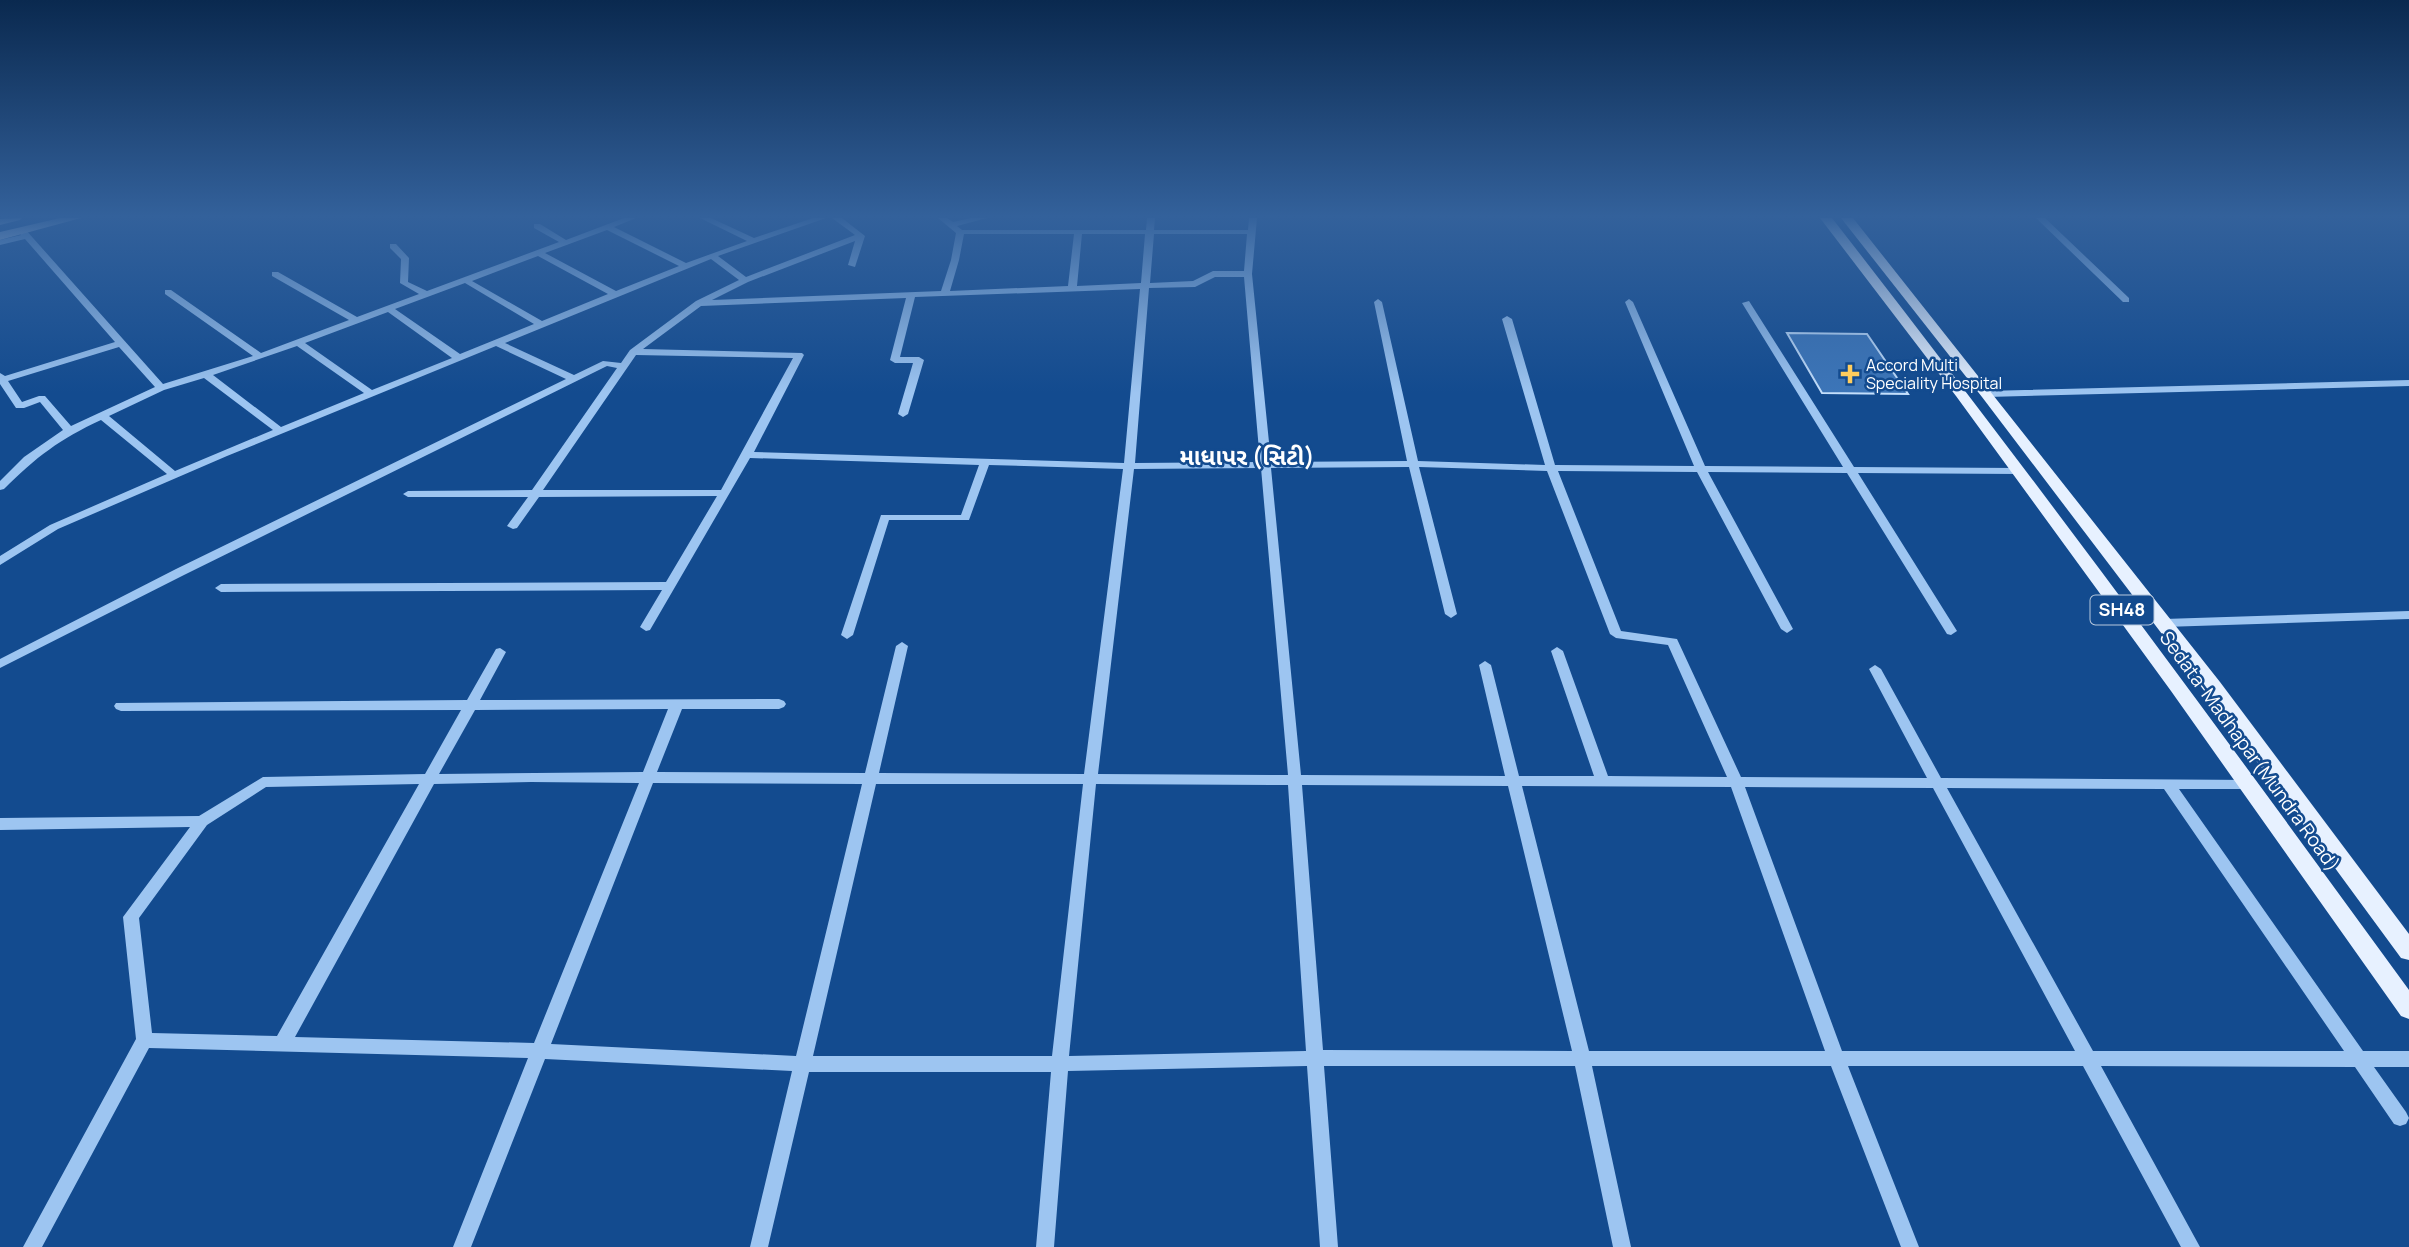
<svg xmlns="http://www.w3.org/2000/svg" width="2409" height="1247" viewBox="0 0 2409 1247" font-family="Manrope,'Noto Sans Gujarati',sans-serif">
	<style>
		.building { fill: #3c75b8; stroke: #c4dffc; stroke-width: 2 }
		.lines { fill: none; stroke-linecap: round; stroke-linejoin: round }
		.minor { fill: #9dc5f1; fill-rule: evenodd }
		.major { fill: #e7f1ff; fill-rule: evenodd }
		.poi-dot { fill: #ffcd5d; stroke: #134b8f; stroke-width: 2.5 }
		.labels { text-anchor: middle; stroke-width: 5; stroke-linejoin: round; paint-order: stroke }
		.far-poi-label { font-size: 16px; fill: #fff; stroke: #134b8f; text-anchor: start }
		.shield { fill: #134b8f; stroke: #b8c9dd; stroke-width: 2 }
		.shield-label { font-size: 18px; font-weight: bold; fill: #fff }
		.street-label { font-size: 19px; fill: #fff; stroke: #134b8f }
		.quarter-label { font-size: 23px; font-weight: bold; fill: #fff; stroke: #134b8f }
	</style>
	<rect width="100%" height="100%" fill="#134b8f"/>
	<path class="building" d="M 1787,333 L 1867,334 L 1908,394 L 1822,393 Z"/>
	<g class="lines">
		<path class="minor" d="M 624,218 L 636,218 L 614,227 L 686,263 L 747,241 L 700,218 L 711,218 L 754,238 L 813,218 L 826,218 L 718,256 L 746,277 L 855,235 L 832,218 L 842,218 L 865,236 L 855,267 L 848,265 L 855,241 L 748,282 L 712,300 L 941,291 L 951,260 L 956,233 L 938,218 L 947,218 L 953,222 L 971,218 L 987,218 L 957,226 L 962,230 L 1146,230 L 1147,218 L 1155,218 L 1154,230 L 1248,230 L 1249,218 L 1257,218 L 1252,274 L 1271,462 L 1407,461 L 1374,302 L 1378,299 L 1382,302 L 1418,461 L 1545,465 L 1502,319 L 1507,316 L 1512,319 L 1555,465 L 1694,466 L 1625,302 L 1629,299 L 1633,302 L 1705,466 L 1843,467 L 1742,303 L 1749,301 L 1854,467 L 2018,468 L 2023,471 L 2018,474 L 1858,473 L 1957,631 L 1951,635 L 1947,634 L 1847,473 L 1708,472 L 1793,629 L 1787,633 L 1781,629 L 1697,472 L 1558,471 L 1621,631 L 1677,639 L 1741,777 L 1927,778 L 1869,669 L 1875,665 L 1881,669 L 1941,778 L 2253,780 L 2255,784 L 2253,788 L 2248,789 L 2179,789 L 2363,1051 L 2409,1051 L 2409,1067 L 2374,1067 L 2406,1112 L 2409,1118 L 2406,1124 L 2400,1126 L 2394,1124 L 2355,1067 L 2101,1066 L 2200,1247 L 2181,1247 L 2083,1066 L 1848,1066 L 1919,1247 L 1901,1247 L 1831,1066 L 1592,1066 L 1631,1247 L 1613,1247 L 1575,1066 L 1324,1066 L 1338,1247 L 1320,1247 L 1307,1066 L 1068,1071 L 1054,1247 L 1036,1247 L 1051,1072 L 809,1072 L 768,1247 L 750,1247 L 792,1071 L 545,1059 L 471,1247 L 453,1247 L 528,1058 L 149,1048 L 42,1247 L 23,1247 L 136,1039 L 123,917 L 190,827 L 0,830 L 0,818 L 199,816 L 263,777 L 425,774 L 461,710 L 121,711 L 116,709 L 114,706 L 116,703 L 467,700 L 496,649 L 500,648 L 506,652 L 480,700 L 779,699 L 784,701 L 786,704 L 784,707 L 779,709 L 682,709 L 657,772 L 865,773 L 896,646 L 902,642 L 908,646 L 879,773 L 1084,774 L 1123,469 L 989,465 L 969,520 L 889,520 L 853,635 L 847,639 L 841,635 L 881,515 L 961,515 L 979,465 L 750,458 L 650,630 L 646,631 L 640,627 L 662,590 L 221,592 L 215,588 L 221,584 L 666,582 L 717,496 L 539,497 L 517,528 L 513,529 L 507,526 L 528,497 L 408,497 L 403,494 L 408,491 L 532,490 L 617,368 L 607,366 L 184,575 L 0,668 L 0,659 L 176,569 L 566,379 L 496,346 L 227,456 L 58,529 L 0,565 L 0,556 L 50,525 L 167,474 L 101,420 C 60,439 36,457 4,489 L 0,490 L 0,481 L 24,457 L 63,430 L 40,402 L 24,408 L 16,408 L 0,384 L 0,373 L 5,376 L 115,342 L 25,239 L 0,245 L 0,240 L 21,235 L 18,231 L 25,229 L 163,384 L 253,356 L 165,294 L 165,290 L 171,290 L 261,353 L 349,320 L 272,276 L 272,272 L 278,272 L 357,317 L 419,294 L 400,283 L 401,259 L 390,248 L 390,244 L 396,244 L 409,258 L 408,282 L 427,291 L 559,242 L 534,228 L 534,224 L 540,224 L 566,240 ZM 607,230 L 679,266 L 616,291 L 545,253 ZM 964,234 L 1074,234 L 1068,286 L 950,291 L 959,260 ZM 1082,234 L 1145,234 L 1141,283 L 1077,286 ZM 1154,234 L 1247,234 L 1244,271 L 1213,271 L 1193,281 L 1150,283 ZM 538,256 L 608,294 L 542,321 L 472,281 ZM 711,259 L 739,280 L 696,301 L 630,350 L 621,363 L 603,361 L 574,375 L 505,343 ZM 1215,277 L 1244,277 L 1260,462 L 1135,463 L 1149,288 L 1195,287 ZM 465,283 L 534,324 L 460,354 L 395,309 ZM 1140,289 L 1124,463 L 754,452 L 804,355 L 802,353 L 643,349 L 701,306 L 906,298 L 890,360 L 895,363 L 913,363 L 898,414 L 903,417 L 908,414 L 924,360 L 919,357 L 900,357 L 915,297 ZM 388,312 L 452,358 L 372,390 L 305,343 ZM 297,346 L 364,393 L 281,427 L 213,375 ZM 119,347 L 155,387 L 71,426 L 45,396 L 39,396 L 22,402 L 8,381 ZM 636,355 L 793,358 L 721,490 L 543,490 ZM 204,378 L 273,430 L 175,471 L 109,416 L 164,390 ZM 1409,467 L 1445,614 L 1451,618 L 1457,614 L 1419,467 L 1547,471 L 1610,634 L 1616,638 L 1668,645 L 1727,777 L 1608,776 L 1563,651 L 1557,647 L 1551,651 L 1594,776 L 1519,776 L 1491,665 L 1485,661 L 1479,665 L 1505,776 L 1301,775 L 1271,468 ZM 1261,468 L 1288,775 L 1098,774 L 1134,469 ZM 668,709 L 643,772 L 439,774 L 475,710 ZM 531,782 L 639,783 L 534,1043 L 295,1037 L 434,784 ZM 653,783 L 862,784 L 796,1056 L 551,1044 ZM 419,784 L 277,1036 L 152,1033 L 139,918 L 207,825 L 266,787 ZM 876,784 L 1083,784 L 1052,1056 L 813,1056 ZM 1096,784 L 1288,785 L 1306,1051 L 1069,1056 ZM 1302,785 L 1508,786 L 1572,1051 L 1323,1050 ZM 1522,786 L 1731,787 L 1825,1051 L 1589,1051 ZM 1745,787 L 1933,788 L 2075,1051 L 1842,1051 ZM 1947,788 L 2164,789 L 2344,1051 L 2093,1051 Z
			M 2036,218 L 2045,218 L 2129,298 L 2129,302 L 2123,302 Z
			M 2409,380 L 2409,386 L 1987,397 L 1982,394 L 1987,391 Z
			M 2409,611 L 2409,619 L 2164,627 L 2158,623 L 2164,619 Z"/>
		<path class="major" d="M 22,218 L 20,220 L 0,225 L 0,219 Z
			M 60,218 L 81,218 L 0,240 L 0,232 Z
			M 1820,218 L 1832,218 C 2030,472 2220,730 2409,990 L 2409,1019 L 2401,1016 L 2171,691 L 1956,396 Z
			M 1841,218 L 1853,218 L 2220,682 L 2409,934 L 2409,960 L 2401,958 L 2206,692 L 1982,397 Z"/>
	</g>
	<linearGradient id="sky" x2="0" y2="1"><stop stop-color="#0a294f"/><stop offset="0.55" stop-color="#33619b"/><stop offset="1" stop-color="#33619b" stop-opacity="0"/></linearGradient>
	<rect width="2409" height="393" fill="url(#sky)"/>
	<path class="poi-dot" d="M1846.5 363.5h7v7h7v7h-7v7h-7v-7h-7v-7h7z"/>
	<g class="labels">
		<g class="far-poi-label">
			<text x="1866" y="371">Accord Multi<tspan x="1866" dy="18">Speciality Hospital</tspan></text>
		</g>
		<rect class="shield" x="2090.5" y="595.5" width="63" height="29" rx="5"/>
		<g class="shield-label">
			<text x="2122" y="616">SH48</text>
		</g>
		<g class="street-label">
			<text transform="translate(2250 751) rotate(54)" y="7">Sedata-Madhapar(Mundra Road)</text>
		</g>
		<g class="quarter-label">
			<text x="1247" y="465">માધાપર (સિટી)</text>
		</g>
	</g>
</svg>
